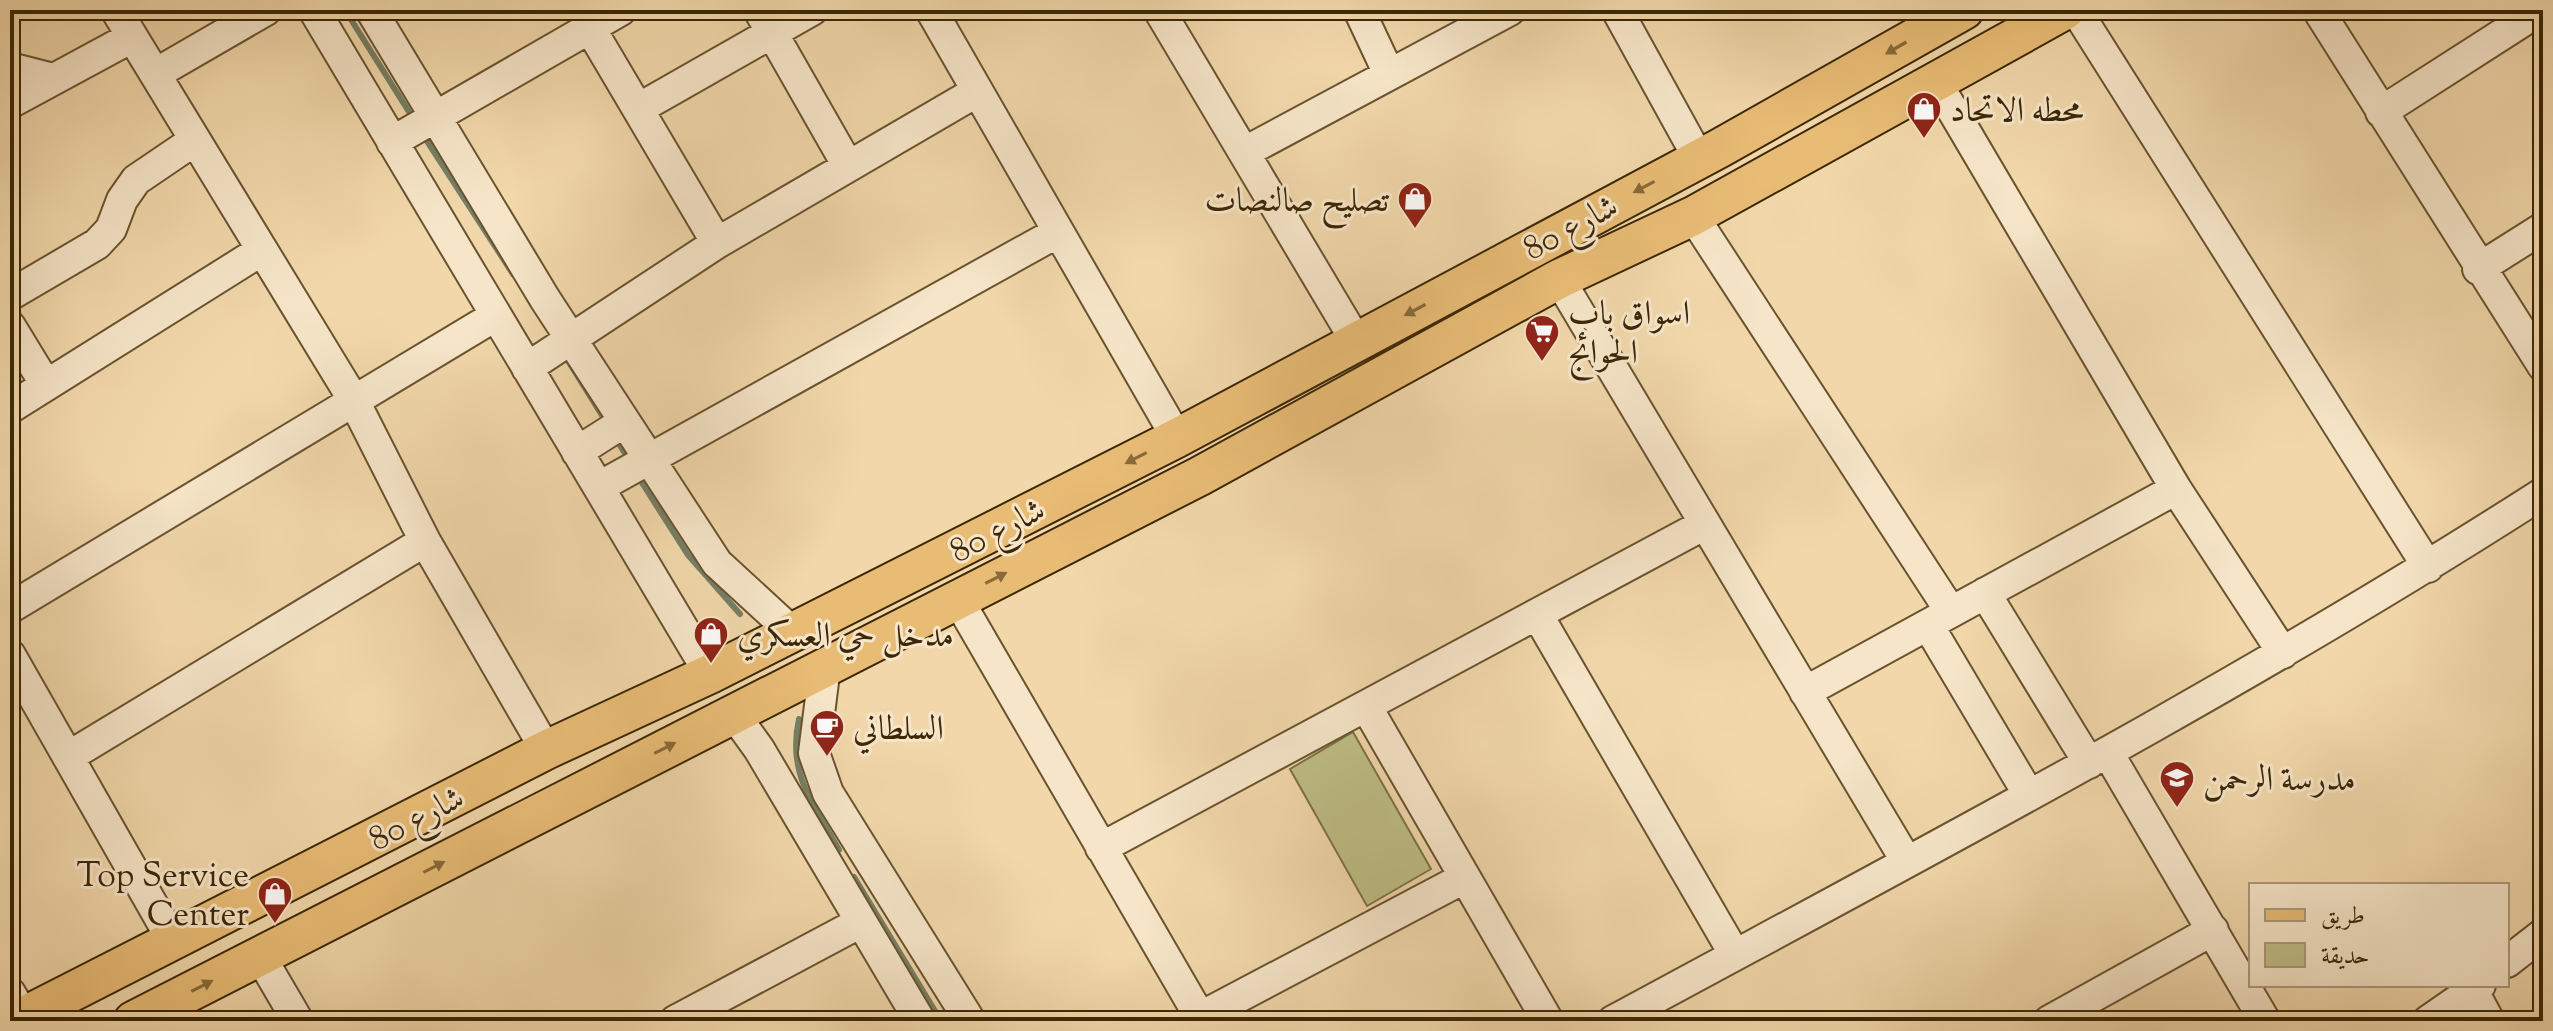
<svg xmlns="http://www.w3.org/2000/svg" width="2553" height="1031" viewBox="0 0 2553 1031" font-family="'Sorts Mill Goudy',Amiri,serif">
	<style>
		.green { fill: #bebd85; stroke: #7d7246; stroke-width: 2 }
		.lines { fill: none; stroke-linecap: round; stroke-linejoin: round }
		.stream { stroke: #757f65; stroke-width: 6 }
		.minor-casing { stroke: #69532f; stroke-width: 34 }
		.major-casing { stroke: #3c2706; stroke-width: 42 }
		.minor { stroke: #f6e5c8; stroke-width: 30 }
		.major { stroke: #e8bc75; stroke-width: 38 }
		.oneway { fill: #896a38 }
		.labels { text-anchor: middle; stroke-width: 6; stroke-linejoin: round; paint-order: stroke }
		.poi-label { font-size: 34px; fill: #3c2706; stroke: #f6e5c8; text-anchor: start }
		.street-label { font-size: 34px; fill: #3c2706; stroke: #f6e5c8 }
	</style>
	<rect width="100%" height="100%" fill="#f1d7aa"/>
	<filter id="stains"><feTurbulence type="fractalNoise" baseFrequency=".0025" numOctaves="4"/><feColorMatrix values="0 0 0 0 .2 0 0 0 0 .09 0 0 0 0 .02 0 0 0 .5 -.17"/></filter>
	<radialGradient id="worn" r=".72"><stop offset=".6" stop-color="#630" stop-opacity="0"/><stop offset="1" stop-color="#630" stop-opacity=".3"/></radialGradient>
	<path class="green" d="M 1353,732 L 1431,869 L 1367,906 L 1290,769 Z"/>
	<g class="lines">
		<path class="stream" d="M 345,10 L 411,115
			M 427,141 L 513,274
			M 567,359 L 603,417
			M 617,441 L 626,455
			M 639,478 L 688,555 L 740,614
			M 799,719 C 787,773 813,804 839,850
			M 854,877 L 941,1021"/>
		<defs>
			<path id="minor" d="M 116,10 L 353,399 L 425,541 L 546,750
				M 314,10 L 710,674
				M 371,10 L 545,299 L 717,563 L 792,632
				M 759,10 L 848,166
				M 931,10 L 1177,438
				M 1159,10 L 1356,341
				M 1359,10 L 1389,74
				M 1617,10 L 1698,157
				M 2076,10 L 2428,567
				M 2318,10 L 2543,366
				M 590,28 L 717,243
				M 10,68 L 53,79
				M 157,73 L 266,10
				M 1936,82 L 2176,489 L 2283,653
				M 10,103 L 132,37
				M 638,109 L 812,10
				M 2381,112 L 2540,10
				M 392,142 L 621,10
				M 1245,152 L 1510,10
				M 1693,216 L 1951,612
				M 2478,269 L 2543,228
				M 1559,279 L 1907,862
				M 10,295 L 97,244 L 111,229 L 122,200 L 136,180 L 195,140
				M 10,326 L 46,385
				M 527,368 L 717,243 L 976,92
				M 10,408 L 262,250
				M 577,452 L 624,422
				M 599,487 L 1058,232
				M 1985,593 L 2089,763
				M 957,598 L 1200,1017
				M 10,608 L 495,316
				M 1537,614 L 1735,955
				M 1928,625 L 2029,795
				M 10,655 L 173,941
				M 825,666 L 814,753 L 828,793 L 970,1021
				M 1805,692 L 2176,489
				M 1366,706 L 1548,1021
				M 733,713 L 759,749 L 920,1021
				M 2108,753 L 2265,1021
				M 68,757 L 425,541
				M 1101,848 L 1705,524
				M 260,956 L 298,1021
				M 2507,962 L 2543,934
				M 2473,991 L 2489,1021
				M 10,993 L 24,1017
				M 675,1021 L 861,922
				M 1193,1021 L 1464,878
				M 1613,1021 C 1927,851 2243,686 2543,493
				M 2049,1021 L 2213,930
				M 2428,1021 L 2480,985"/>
			<path id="major" d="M 15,1021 L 546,750 L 710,674 L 1177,438 L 1720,148 L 1964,10
				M 133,1021 L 1200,476 L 1559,279 L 1693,216 L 2065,10"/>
		</defs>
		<use href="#minor" class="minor-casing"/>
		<use href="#major" class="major-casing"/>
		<use href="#minor" class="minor"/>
		<use href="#major" class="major"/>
	</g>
	<defs><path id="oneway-solid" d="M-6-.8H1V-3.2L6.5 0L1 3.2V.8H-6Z" transform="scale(2)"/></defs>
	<g class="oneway">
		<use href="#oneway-solid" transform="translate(1896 48) rotate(150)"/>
		<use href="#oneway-solid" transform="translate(1644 187) rotate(152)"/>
		<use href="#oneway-solid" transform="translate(1415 310) rotate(152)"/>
		<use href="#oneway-solid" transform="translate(1136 458) rotate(153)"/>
		<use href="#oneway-solid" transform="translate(996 578) rotate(-27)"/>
		<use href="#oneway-solid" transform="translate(665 748) rotate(-27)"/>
		<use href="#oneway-solid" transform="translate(434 867) rotate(-27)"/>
		<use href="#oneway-solid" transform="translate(202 986) rotate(-27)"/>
	</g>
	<defs>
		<symbol id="shop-pin" viewBox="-11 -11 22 30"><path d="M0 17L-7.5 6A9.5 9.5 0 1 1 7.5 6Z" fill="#8f2418" stroke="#f6e5c8"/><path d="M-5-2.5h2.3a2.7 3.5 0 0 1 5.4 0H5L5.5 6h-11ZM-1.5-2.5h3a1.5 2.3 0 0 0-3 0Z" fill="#fff"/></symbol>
		<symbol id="supermarket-pin" viewBox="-11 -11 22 30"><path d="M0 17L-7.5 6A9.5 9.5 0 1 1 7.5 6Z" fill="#8f2418" stroke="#f6e5c8"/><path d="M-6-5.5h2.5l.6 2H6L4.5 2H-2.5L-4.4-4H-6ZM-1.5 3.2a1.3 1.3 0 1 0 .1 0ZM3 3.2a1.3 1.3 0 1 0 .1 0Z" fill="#fff"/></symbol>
		<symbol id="cafe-pin" viewBox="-11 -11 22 30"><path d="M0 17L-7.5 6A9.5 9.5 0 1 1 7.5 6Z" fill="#8f2418" stroke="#f6e5c8"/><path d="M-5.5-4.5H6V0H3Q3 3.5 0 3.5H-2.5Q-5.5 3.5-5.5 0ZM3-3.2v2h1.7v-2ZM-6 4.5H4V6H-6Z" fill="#fff"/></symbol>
		<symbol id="school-pin" viewBox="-11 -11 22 30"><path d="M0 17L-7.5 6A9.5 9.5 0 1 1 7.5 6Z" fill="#8f2418" stroke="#f6e5c8"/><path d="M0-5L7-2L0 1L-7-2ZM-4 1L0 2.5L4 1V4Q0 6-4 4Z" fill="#fff"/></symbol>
	</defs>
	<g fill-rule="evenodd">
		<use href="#shop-pin" x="1904" y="89" width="40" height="54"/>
		<use href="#shop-pin" x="1395" y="179" width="40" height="54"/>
		<use href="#supermarket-pin" x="1522" y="312" width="40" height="54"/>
		<use href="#shop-pin" x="691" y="614" width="40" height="54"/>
		<use href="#cafe-pin" x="807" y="707" width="40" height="54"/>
		<use href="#school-pin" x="2157" y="758" width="40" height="54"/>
		<use href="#shop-pin" x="255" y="874" width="40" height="54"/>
	</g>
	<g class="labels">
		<g class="poi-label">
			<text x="1950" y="121">محطه الاتحاد</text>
			<text x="1389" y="211" text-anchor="end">تصليح صالنصات</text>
			<text x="1568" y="324">اسواق باب<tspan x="1568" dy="39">الحوائج</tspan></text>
			<text x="737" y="646">مدخل حي العسكري</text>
			<text x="853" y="739">السلطاني</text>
			<text x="2203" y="790">مدرسة الرحمن</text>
			<text x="249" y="886" text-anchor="end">Top Service<tspan x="249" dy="39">Center</tspan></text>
		</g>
		<g class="street-label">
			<text transform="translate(1570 226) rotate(-28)" y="12">شارع 80</text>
			<text transform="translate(997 529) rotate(-27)" y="12">شارع 80</text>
			<text transform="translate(416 817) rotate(-27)" y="12">شارع 80</text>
		</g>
	</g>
	<rect width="2553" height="1031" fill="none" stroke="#f1d7aa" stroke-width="40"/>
	<rect x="12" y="12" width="2529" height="1007" fill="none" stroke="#3c2706" stroke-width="4"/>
	<rect x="20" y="20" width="2513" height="991" fill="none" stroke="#3c2706" stroke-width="2"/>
	<rect x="2249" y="883" width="260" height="104" fill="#f6e5c8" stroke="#ac997a" stroke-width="2"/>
	<rect x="2265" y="909" width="40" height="12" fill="#e8bc75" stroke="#ac997a" stroke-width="2"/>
	<text x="2321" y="923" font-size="24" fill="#3c2706">طريق</text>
	<rect x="2265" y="943" width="40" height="24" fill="#bebd85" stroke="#ac997a" stroke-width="2"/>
	<text x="2321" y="963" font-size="24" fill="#3c2706">حديقة</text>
	<rect width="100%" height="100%" filter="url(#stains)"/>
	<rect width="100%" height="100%" fill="url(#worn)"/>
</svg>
